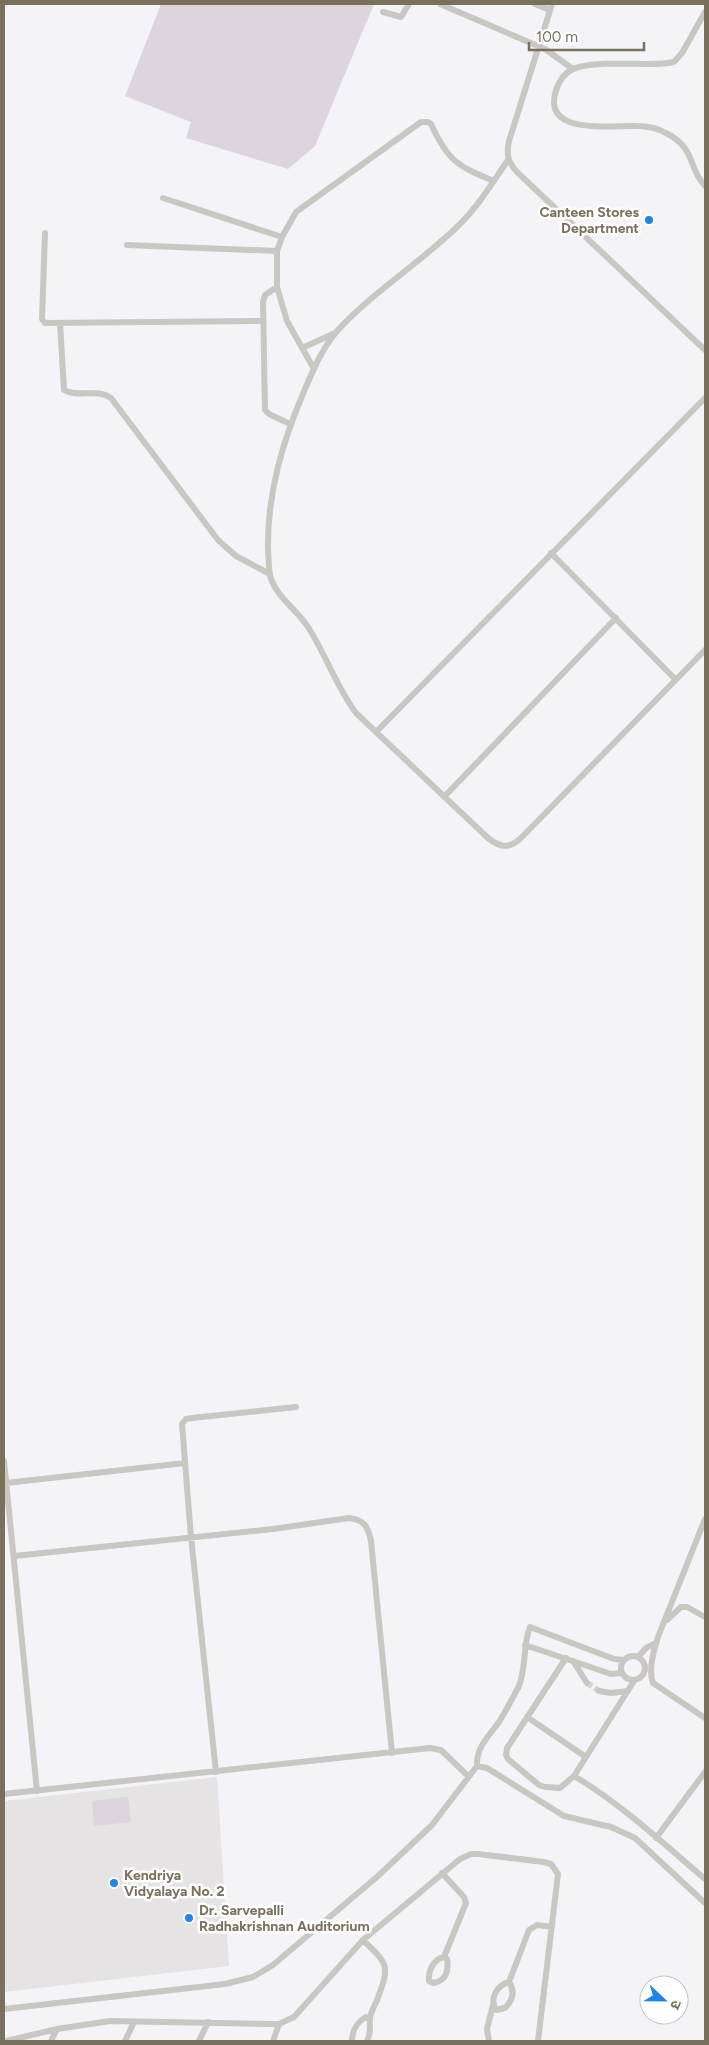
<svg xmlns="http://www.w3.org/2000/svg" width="709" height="2045" viewBox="0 0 709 2045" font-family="Figtree,'Noto Sans Devanagari',sans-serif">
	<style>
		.built { fill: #e5e3e4 }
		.pitch { fill: #ddd4de }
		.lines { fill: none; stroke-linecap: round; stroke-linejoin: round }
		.street-tunnel { stroke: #d5d2d0; stroke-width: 6; stroke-dasharray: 6 3; stroke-linecap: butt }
		.street { stroke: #c9c7c1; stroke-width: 6 }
		.poi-dot { fill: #1f83eb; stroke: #fff; stroke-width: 2 }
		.labels { text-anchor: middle; stroke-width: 5; stroke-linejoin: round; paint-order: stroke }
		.poi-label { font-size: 14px; font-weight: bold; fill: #79715c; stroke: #fff; text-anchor: start }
	</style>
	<rect width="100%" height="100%" fill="#f4f3f7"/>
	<path class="built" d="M 217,1777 L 229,1966 L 4,1992 L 4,1801 Z"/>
	<path class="pitch" d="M 161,4 L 374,4 L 315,146 L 288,169 L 186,138 L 191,122 L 125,96 Z
		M 128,1797 L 131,1822 L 94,1826 L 92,1801 Z"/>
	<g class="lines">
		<path class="street-tunnel" d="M 587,1683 L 599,1691"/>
		<path class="street" d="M 440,4 L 545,49 L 573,69
			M 535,4 L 550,10
			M 552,4 L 509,141 C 506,155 508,162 517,172 L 705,350
			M 383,12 L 401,17 L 409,4
			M 705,12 L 682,53 L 674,62 C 666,64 656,64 648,64 C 625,64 601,62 579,67 C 570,69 563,75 559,83 C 534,137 609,125 637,126 C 647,126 657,128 666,133 C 697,149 687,167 705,186
			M 508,160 C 492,183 478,207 458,226 C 420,263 374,291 338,330 C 323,347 314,368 305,389 C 283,440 267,493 268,550 C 269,559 268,570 271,579 C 278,598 298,611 308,627 C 326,655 336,686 356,713 L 488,838 C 501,848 509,849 521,838 L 705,650
			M 163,198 L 282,237
			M 45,233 L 42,319 L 45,323 L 262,321
			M 127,245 L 277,251
			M 277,287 L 265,295 L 263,302 L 265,410 L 269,414 L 290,424
			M 60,323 L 64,390 C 78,398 97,388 111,398 L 218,540 L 236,556 L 270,574
			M 302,348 L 335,333
			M 314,369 L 287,321 L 277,287 L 277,251 L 282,237 L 296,212 L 421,122 L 428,122 L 431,124 C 448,161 457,166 494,181
			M 551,553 L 675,679
			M 376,732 L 705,398
			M 444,797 L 616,618
			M 4,1461 L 37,1791
			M 6,1483 L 185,1463
			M 705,1519 L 658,1637 C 654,1651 648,1668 653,1683 L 705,1718
			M 14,1556 L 273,1529 L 349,1518 C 365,1520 368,1527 371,1541 L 392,1753
			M 667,1620 L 681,1607 L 687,1607 L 705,1617
			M 525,1645 L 611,1674 L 621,1673
			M621 1668a12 12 0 1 1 24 0a12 12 0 1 1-24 0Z
			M 638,1657 L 646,1648 L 656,1643
			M 566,1658 L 507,1748 L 506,1755 L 508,1759 L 539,1785 L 545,1787 L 560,1788 L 574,1776 C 621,1804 663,1843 705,1879
			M 573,1661 L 587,1683
			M 599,1691 L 611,1693 L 628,1691
			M 527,1717 L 586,1757
			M 477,1766 C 476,1747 489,1736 499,1722 C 506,1711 512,1699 518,1688 C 527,1669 522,1647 530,1627 L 614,1659 L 623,1660
			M 216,1772 L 191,1537 L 182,1424 L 186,1419 L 192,1418 L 296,1407
			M 574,1776 L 634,1681
			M 4,1794 L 430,1748 L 441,1750 L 468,1776
			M 656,1838 L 705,1772
			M 442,1873 L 464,1897 L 466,1903 L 444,1957 C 434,1959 428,1970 429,1981 L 433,1983 C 446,1981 449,1971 447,1959 L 444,1957
			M 363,1940 C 389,1965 390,1966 377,2000 C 375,2005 370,2013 370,2019 C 369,2029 372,2031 367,2041
			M 509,1982 C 497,1985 489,1999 496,2010 L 505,2008 C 513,2000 515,1991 509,1982 L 529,1930 L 537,1925 L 552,1927
			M 4,2009 L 225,1984 L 253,1977 L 273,1965 L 378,1876 L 432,1825 L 477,1766 L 487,1768 L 564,1816 L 611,1827 L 635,1838 L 705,1903
			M 6,2041 L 57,2029 L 110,2021 L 269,2024 L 279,2024 L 294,2017 L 363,1940 L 460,1859 L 471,1854 L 478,1854 L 544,1862 L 551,1864 L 558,1874 L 538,2041
			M 51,2041 L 57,2029
			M 125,2041 L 134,2022
			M 199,2041 L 208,2022
			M 273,2041 L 279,2024
			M 352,2041 C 352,2031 357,2022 366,2017 L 369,2019
			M 489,2041 L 487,2029 L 493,2005"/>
	</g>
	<g class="poi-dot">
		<circle cx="649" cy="220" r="5"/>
		<circle cx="114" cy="1883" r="5"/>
		<circle cx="189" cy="1918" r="5"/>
	</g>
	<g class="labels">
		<g class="poi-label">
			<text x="639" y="217" text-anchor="end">Canteen Stores<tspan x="639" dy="16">Department</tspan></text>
			<text x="124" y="1880">Kendriya<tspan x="124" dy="16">Vidyalaya No. 2</tspan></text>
			<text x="199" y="1915">Dr. Sarvepalli<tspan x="199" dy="16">Radhakrishnan Auditorium</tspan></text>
		</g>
	</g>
	<rect width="709" height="2045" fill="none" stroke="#79715c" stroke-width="10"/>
	<g transform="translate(664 2000) rotate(112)"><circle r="24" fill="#ffffff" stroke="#c9c6be"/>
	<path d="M0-4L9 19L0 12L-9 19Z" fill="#1f83eb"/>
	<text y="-8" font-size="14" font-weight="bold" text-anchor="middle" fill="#79715c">उ</text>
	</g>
	<path d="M529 42v8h115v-8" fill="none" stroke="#79715c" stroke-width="2.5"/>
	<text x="536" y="42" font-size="15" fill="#79715c" stroke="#ffffff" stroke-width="4" paint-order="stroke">100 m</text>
</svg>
